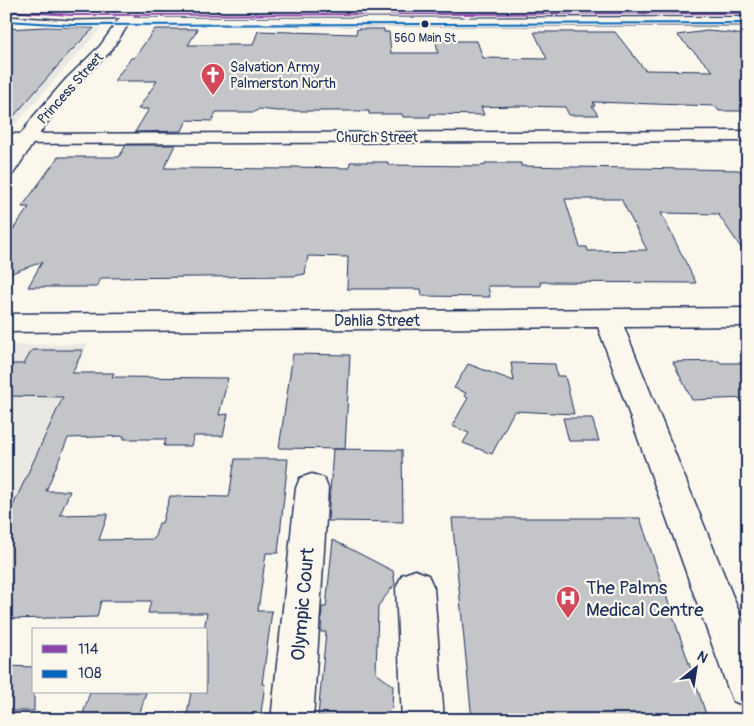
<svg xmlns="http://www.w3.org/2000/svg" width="754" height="726" viewBox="0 0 754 726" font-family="Pangolin,sans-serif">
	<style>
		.built { fill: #eae8e2 }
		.green { fill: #dadad7; stroke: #7a849a }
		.building { fill: #c3c5c9; stroke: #1b2f5e; fill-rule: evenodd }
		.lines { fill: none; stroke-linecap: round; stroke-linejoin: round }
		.minor-casing { stroke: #1b2f5e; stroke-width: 3 }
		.major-casing { stroke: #1b2f5e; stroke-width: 3 }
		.highway-casing { stroke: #1b2f5e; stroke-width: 3 }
		.minor { fill: #fbf7ec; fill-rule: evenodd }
		.major { fill: #fbf7ec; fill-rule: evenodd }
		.highway { fill: #fbf7ec; fill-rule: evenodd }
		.bus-1-casing { stroke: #fbf7ec; stroke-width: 3 }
		.bus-2-casing { stroke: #fbf7ec; stroke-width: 3 }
		.bus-1 { fill: #8e44ad; fill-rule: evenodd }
		.bus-2 { fill: #0065bd; fill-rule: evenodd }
		.bus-dot { fill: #1b2f5e; stroke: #fbf7ec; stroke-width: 2 }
		.labels { text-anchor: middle; stroke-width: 4.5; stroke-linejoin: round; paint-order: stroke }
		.far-bus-label { font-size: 12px; fill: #1b2f5e; stroke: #fbf7ec }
		.far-poi-label { font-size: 14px; fill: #1b2f5e; stroke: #fbf7ec; text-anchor: start }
		.far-street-label { font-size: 14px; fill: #1b2f5e; stroke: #fbf7ec }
		.street-label { font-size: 16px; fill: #1b2f5e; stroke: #fbf7ec }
		.near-poi-label { font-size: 19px; fill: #1b2f5e; stroke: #fbf7ec; text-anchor: start }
		.near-street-label { font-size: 19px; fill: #1b2f5e; stroke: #fbf7ec }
	</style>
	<rect width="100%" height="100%" fill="#fbf7ec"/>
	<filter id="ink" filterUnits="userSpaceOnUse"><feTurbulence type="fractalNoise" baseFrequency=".02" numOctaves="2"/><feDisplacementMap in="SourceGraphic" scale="10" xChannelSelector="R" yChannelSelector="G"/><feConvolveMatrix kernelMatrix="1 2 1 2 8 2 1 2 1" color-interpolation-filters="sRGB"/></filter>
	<g filter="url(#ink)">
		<path class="built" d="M 6,28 L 101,28 L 11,129 L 6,129 Z
			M 88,344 L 6,521 L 6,345 Z"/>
		<path class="green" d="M 748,16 L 748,18 L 217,18 L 217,17 Z"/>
		<path class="building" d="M 45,27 L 94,28 L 70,52 L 6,125 L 6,29 Z
			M 155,29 L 198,29 L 188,45 L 253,45 L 258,31 L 356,34 L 357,29 L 384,29 L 384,32 L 389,32 L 391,53 L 438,53 L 436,41 L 477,41 L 483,58 L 547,59 L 534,32 L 615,32 L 645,70 L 713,71 L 677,35 L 707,31 L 731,33 L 748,36 L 748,111 L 719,111 L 715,106 L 593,102 L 595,106 L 592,106 L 598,115 L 569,115 L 565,107 L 518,106 L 481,107 L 484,115 L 430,114 L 430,117 L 403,117 L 402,114 L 369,114 L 369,111 L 277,111 L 259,109 L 255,112 L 216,112 L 212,121 L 187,120 L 182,131 L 135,132 L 149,109 L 138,109 L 157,81 L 114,81 L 131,58 L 134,58 Z
			M 126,145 L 175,145 L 164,168 L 291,169 L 291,167 L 349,168 L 350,162 L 388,162 L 388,165 L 479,166 L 486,165 L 485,163 L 521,163 L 521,166 L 739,170 L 748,182 L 748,258 L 718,214 L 661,213 L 696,283 L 540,282 L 541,286 L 488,286 L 490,297 L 422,296 L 421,289 L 347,289 L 348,257 L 308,256 L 305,274 L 294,276 L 101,278 L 97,287 L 28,287 L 42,262 L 6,275 L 6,239 L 29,207 L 22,207 L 58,157 L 119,157 ZM 565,199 L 621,199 L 647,250 L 588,251 L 587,247 L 580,247 Z
			M 32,350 L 83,350 L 72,373 L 114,373 L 112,377 L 228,378 L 219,415 L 228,414 L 223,436 L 194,436 L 191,446 L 164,446 L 166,439 L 124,439 L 124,436 L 68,438 L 46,491 L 70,491 L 60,515 L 108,514 L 99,540 L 154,539 L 159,523 L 162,523 L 170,496 L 229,497 L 235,459 L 288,459 L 278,553 L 266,553 L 258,611 L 272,611 L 262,684 L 265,684 L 260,720 L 186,720 L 191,692 L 206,692 L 206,630 L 204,630 L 207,613 L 148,613 L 151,601 L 101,601 L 97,617 L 6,619 L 6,521 L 63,397 L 6,396 L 6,364 L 24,364 Z
			M 293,354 L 350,355 L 345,449 L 279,448 Z
			M 719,361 L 721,363 L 748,363 L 748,398 L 692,400 L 673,362 Z
			M 511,363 L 555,364 L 557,376 L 565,376 L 574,414 L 514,411 L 492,454 L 463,443 L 469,433 L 452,426 L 468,398 L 464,396 L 466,393 L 454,388 L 468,364 L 514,381 Z
			M 563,418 L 592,418 L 599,441 L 569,441 Z
			M 333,449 L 402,450 L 403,522 L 328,521 Z
			M 452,518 L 640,518 L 708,720 L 472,720 Z
			M 333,540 L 393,571 L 395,584 L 378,606 L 376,673 L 393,686 L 392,707 L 381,719 L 318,716 L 326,632 L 321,632 L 322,607 L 326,607 Z
			M 6,666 L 34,667 L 34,711 L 6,711 Z
			M 90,692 L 146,692 L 138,720 L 81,720 Z"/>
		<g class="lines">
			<defs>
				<path id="minor" d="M 217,6 L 410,6 L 411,8 L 405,12 L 222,12 L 218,11 Z
					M 459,6 L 748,6 L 748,12 L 471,12 L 470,17 L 466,18 L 460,14 Z
					M 6,7 L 72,11 L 127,10 L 133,14 L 127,18 L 72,19 L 6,15 Z
					M 748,131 L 748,141 L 6,144 L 6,134 Z
					M 748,308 L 748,326 L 624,327 L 748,634 L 748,707 L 733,701 L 727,686 L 598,327 L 6,332 L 6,314 Z
					M 312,474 L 324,478 L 328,488 L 313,720 L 271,720 L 296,488 L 300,478 Z
					M 415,570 L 428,575 L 434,588 L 444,720 L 402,720 L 396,588 L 402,575 Z"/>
				<path id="major" d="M 124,18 L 130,22 L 110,52 L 76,85 L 46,124 L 13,174 L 6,176 L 6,156 L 33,117 L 66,79 L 100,46 L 119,19 Z"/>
				<path id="highway" d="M 127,6 L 139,6 L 133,18 L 748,17 L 748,25 L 119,25 L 118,22 Z"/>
			</defs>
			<use href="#minor" class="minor-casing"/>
			<use href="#major" class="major-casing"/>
			<use href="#highway" class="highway-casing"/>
			<use href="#minor" class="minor"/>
			<use href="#major" class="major"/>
			<use href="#highway" class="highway"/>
			<defs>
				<path id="bus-1" d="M 6,10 L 72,14 L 748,12 L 748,14 L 72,16 L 6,12 Z"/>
				<path id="bus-2" d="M 6,20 L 72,24 L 748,22 L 748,24 L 72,26 L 6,22 Z"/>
			</defs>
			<use href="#bus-1" class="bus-1-casing"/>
			<use href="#bus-2" class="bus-2-casing"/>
			<use href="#bus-1" class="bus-1"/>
			<use href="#bus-2" class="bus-2"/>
		</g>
	</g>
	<defs>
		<symbol id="church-pin" viewBox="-11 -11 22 30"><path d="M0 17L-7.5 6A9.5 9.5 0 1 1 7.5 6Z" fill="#d1495b" stroke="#fbf7ec"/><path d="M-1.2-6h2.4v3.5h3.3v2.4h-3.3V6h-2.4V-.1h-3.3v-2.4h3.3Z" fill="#fff"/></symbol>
		<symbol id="hospital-pin" viewBox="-11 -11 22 30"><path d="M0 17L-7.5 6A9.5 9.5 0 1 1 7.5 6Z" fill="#d1495b" stroke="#fbf7ec"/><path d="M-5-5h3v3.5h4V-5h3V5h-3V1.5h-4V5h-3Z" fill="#fff"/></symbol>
	</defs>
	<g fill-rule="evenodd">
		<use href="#church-pin" x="199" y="61" width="28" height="38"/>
		<use href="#hospital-pin" x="554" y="584" width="28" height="38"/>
	</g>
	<circle class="bus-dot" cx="425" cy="24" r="4.5"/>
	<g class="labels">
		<g class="far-bus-label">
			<text x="425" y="42">560 Main St</text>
		</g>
		<g class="far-poi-label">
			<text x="230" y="72">Salvation Army<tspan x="230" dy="16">Palmerston North</tspan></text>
		</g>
		<g class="far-street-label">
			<text transform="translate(70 88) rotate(-48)" y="5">Princess Street</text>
			<text x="377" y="142">Church Street</text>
		</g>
		<g class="street-label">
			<text x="377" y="326">Dahlia Street</text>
		</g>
		<g class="near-poi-label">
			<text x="586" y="594">The Palms<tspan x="586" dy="22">Medical Centre</tspan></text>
		</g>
		<g class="near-street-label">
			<text transform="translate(302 604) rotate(-85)" y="7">Olympic Court</text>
		</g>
	</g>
	<rect width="754" height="726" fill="none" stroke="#fbf7ec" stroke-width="25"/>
	<rect x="12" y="12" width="729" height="701" fill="none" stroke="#1b2f5e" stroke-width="2" filter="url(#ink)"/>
	<rect x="32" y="628" width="175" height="65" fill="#fbf7ec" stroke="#a1a7b3"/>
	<rect x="42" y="645" width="25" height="8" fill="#8e44ad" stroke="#a1a7b3"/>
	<text x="78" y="654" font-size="15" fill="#1b2f5e">114</text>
	<rect x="42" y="670" width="25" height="8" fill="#0065bd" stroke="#a1a7b3"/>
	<text x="78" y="678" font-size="15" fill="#1b2f5e">108</text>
	<g transform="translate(696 668) rotate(30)" stroke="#fbf7ec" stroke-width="4" paint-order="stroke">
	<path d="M0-4L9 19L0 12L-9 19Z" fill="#1b2f5e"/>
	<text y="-8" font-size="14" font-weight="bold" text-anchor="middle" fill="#1b2f5e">N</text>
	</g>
</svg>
